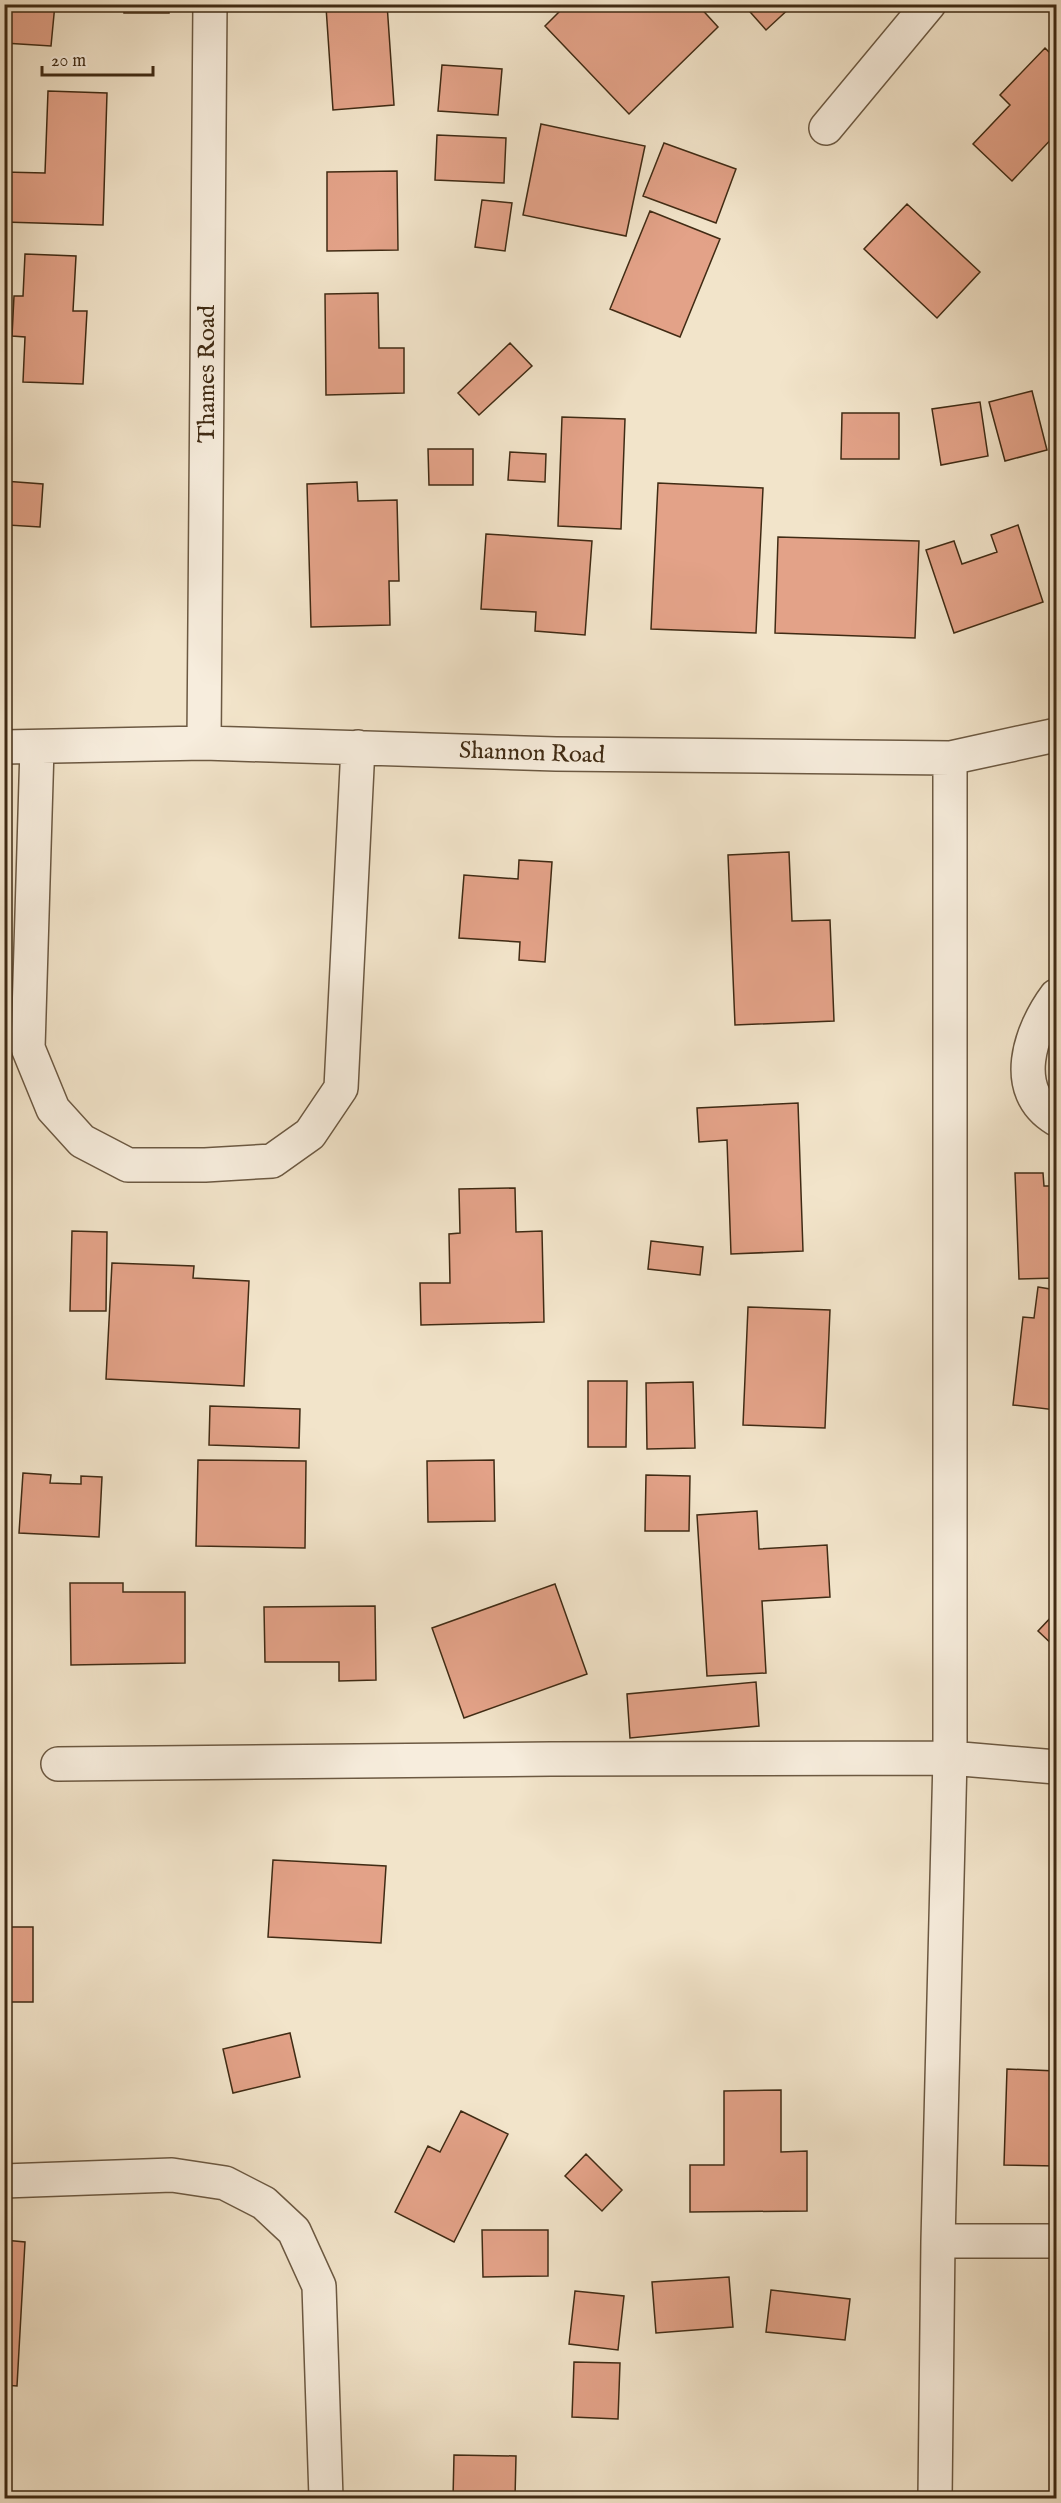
<svg xmlns="http://www.w3.org/2000/svg" width="1061" height="2503" viewBox="0 0 1061 2503" font-family="'IM FELL English',serif">
	<style>
		.building { fill: #e3a288; stroke: #402b14; stroke-width: 1.5 }
		.lines { fill: none; stroke-linecap: round; stroke-linejoin: round }
		.street-casing { stroke: #6c5942; stroke-width: 36 }
		.street { stroke: #f7eddd; stroke-width: 33 }
		.labels { text-anchor: middle; stroke-width: 4.5; stroke-linejoin: round; paint-order: stroke }
		.street-label { font-size: 24px; fill: #402b14; stroke: #f7eddd }
	</style>
	<rect width="100%" height="100%" fill="#f2e4ca"/>
	<filter id="stains"><feTurbulence type="fractalNoise" baseFrequency=".00333" numOctaves="4"/><feColorMatrix values="0 0 0 0 .2 0 0 0 0 .09 0 0 0 0 .02 0 0 0 .5 -.17"/></filter>
	<radialGradient id="worn" r=".72"><stop offset=".6" stop-color="#630" stop-opacity="0"/><stop offset="1" stop-color="#630" stop-opacity=".3"/></radialGradient>
	<path class="building" d="M 4,4 L 55,4 L 51,46 L 4,43 Z
		M 124,4 L 169,4 L 169,13 L 124,13 Z
		M 359,4 L 387,4 L 394,105 L 333,110 L 326,7 Z
		M 567,4 L 697,4 L 718,27 L 629,114 L 545,26 Z
		M 743,4 L 794,4 L 766,30 Z
		M 1045,48 L 1056,59 L 1056,134 L 1012,181 L 973,144 L 1010,105 L 1000,95 Z
		M 442,65 L 502,69 L 498,115 L 438,111 Z
		M 48,91 L 107,93 L 103,225 L 4,222 L 4,172 L 45,173 Z
		M 541,124 L 645,146 L 626,236 L 523,215 Z
		M 437,135 L 506,138 L 504,183 L 435,180 Z
		M 664,143 L 736,169 L 716,223 L 643,196 Z
		M 397,171 L 398,250 L 327,251 L 327,172 Z
		M 482,200 L 512,203 L 505,251 L 475,247 Z
		M 907,204 L 980,272 L 937,318 L 864,249 Z
		M 650,211 L 720,239 L 680,337 L 610,309 Z
		M 25,254 L 76,256 L 73,311 L 87,311 L 83,384 L 23,382 L 25,337 L 12,336 L 14,296 L 23,296 Z
		M 378,293 L 379,348 L 404,348 L 404,393 L 326,395 L 325,294 Z
		M 510,343 L 532,366 L 479,415 L 458,393 Z
		M 1032,391 L 1047,450 L 1005,461 L 989,402 Z
		M 980,402 L 988,456 L 941,465 L 932,409 Z
		M 842,413 L 899,413 L 899,459 L 841,459 Z
		M 562,417 L 625,419 L 621,529 L 558,526 Z
		M 428,449 L 473,449 L 473,485 L 429,485 Z
		M 510,452 L 546,454 L 545,482 L 508,480 Z
		M 4,481 L 43,484 L 40,527 L 8,525 L 4,573 Z
		M 357,482 L 358,501 L 397,500 L 399,581 L 389,581 L 390,625 L 311,627 L 307,484 Z
		M 658,483 L 763,488 L 756,633 L 651,629 Z
		M 1018,525 L 1043,602 L 954,633 L 926,550 L 954,541 L 962,564 L 997,552 L 991,535 Z
		M 486,534 L 592,541 L 585,635 L 535,631 L 536,612 L 481,609 Z
		M 778,537 L 919,541 L 915,638 L 775,633 Z
		M 789,852 L 792,921 L 830,920 L 834,1021 L 735,1025 L 728,855 Z
		M 519,860 L 552,862 L 545,962 L 519,960 L 520,942 L 459,938 L 464,875 L 518,879 Z
		M 798,1103 L 803,1251 L 731,1254 L 727,1140 L 699,1142 L 697,1108 Z
		M 1015,1173 L 1043,1173 L 1044,1186 L 1056,1186 L 1056,1278 L 1019,1279 Z
		M 515,1188 L 516,1232 L 542,1231 L 544,1322 L 421,1325 L 420,1283 L 450,1283 L 449,1234 L 460,1233 L 459,1189 Z
		M 72,1231 L 107,1232 L 106,1311 L 70,1311 Z
		M 651,1241 L 703,1247 L 700,1275 L 648,1269 Z
		M 112,1263 L 194,1266 L 193,1278 L 249,1281 L 244,1386 L 106,1379 Z
		M 1038,1287 L 1056,1290 L 1056,1410 L 1013,1405 L 1023,1317 L 1034,1318 Z
		M 748,1307 L 830,1310 L 825,1428 L 743,1425 Z
		M 588,1381 L 627,1381 L 626,1447 L 588,1447 Z
		M 693,1382 L 695,1448 L 647,1449 L 646,1383 Z
		M 210,1406 L 300,1409 L 299,1448 L 209,1445 Z
		M 198,1460 L 306,1461 L 305,1548 L 196,1546 Z
		M 494,1460 L 495,1521 L 428,1522 L 427,1461 Z
		M 23,1473 L 51,1475 L 50,1483 L 81,1484 L 81,1476 L 102,1477 L 99,1537 L 19,1533 Z
		M 646,1475 L 690,1476 L 689,1531 L 645,1531 Z
		M 757,1511 L 759,1549 L 827,1545 L 830,1597 L 762,1601 L 766,1673 L 707,1676 L 697,1515 Z
		M 70,1583 L 123,1583 L 123,1592 L 185,1592 L 185,1663 L 71,1665 Z
		M 555,1584 L 587,1674 L 464,1718 L 432,1628 Z
		M 375,1606 L 376,1680 L 339,1681 L 339,1662 L 265,1662 L 264,1607 Z
		M 1056,1612 L 1056,1648 L 1038,1631 Z
		M 756,1682 L 759,1726 L 630,1738 L 627,1694 Z
		M 273,1860 L 386,1866 L 381,1943 L 268,1937 Z
		M 4,1927 L 33,1927 L 33,2002 L 4,2002 Z
		M 290,2033 L 300,2077 L 233,2093 L 223,2049 Z
		M 1007,2069 L 1056,2071 L 1056,2166 L 1004,2165 Z
		M 781,2090 L 781,2152 L 807,2151 L 807,2211 L 690,2212 L 690,2165 L 724,2165 L 724,2091 Z
		M 461,2111 L 508,2134 L 454,2242 L 395,2212 L 428,2146 L 440,2152 Z
		M 586,2154 L 622,2190 L 602,2211 L 565,2176 Z
		M 482,2230 L 548,2230 L 548,2276 L 483,2277 Z
		M 4,2240 L 25,2242 L 17,2386 L 4,2385 Z
		M 729,2277 L 733,2327 L 656,2333 L 652,2282 Z
		M 771,2290 L 850,2299 L 845,2340 L 766,2332 Z
		M 575,2291 L 624,2296 L 618,2350 L 569,2344 Z
		M 574,2362 L 620,2363 L 618,2419 L 572,2417 Z
		M 454,2455 L 516,2456 L 515,2498 L 453,2498 Z"/>
	<g class="lines">
		<defs>
			<path id="street" d="M 826,128 L 929,4
				M 204,743 L 210,4
				M 4,747 L 204,743 L 556,754 L 950,758 L 1056,735
				M 37,748 L 28,1048 L 53,1109 L 82,1141 L 128,1165 L 205,1165 L 272,1161 L 310,1134 L 341,1088 L 358,747
				M 1056,996 C 1030,1031 1009,1091 1056,1119
				M 58,1764 L 551,1759 L 950,1758 L 1056,1767
				M 4,2181 L 172,2175 L 225,2183 L 264,2203 L 294,2231 L 319,2286 L 326,2498
				M 938,2241 L 1056,2241
				M 935,2498 L 938,2241 L 950,1758 L 950,758"/>
		</defs>
		<use href="#street" class="street-casing"/>
		<use href="#street" class="street"/>
	</g>
	<g class="labels">
		<g class="street-label">
			<text transform="translate(206 374) rotate(-90)" y="8">Thames Road</text>
			<text transform="translate(532 752) rotate(2)" y="8">Shannon Road</text>
		</g>
	</g>
	<rect width="1061" height="2503" fill="none" stroke="#f2e4ca" stroke-width="24"/>
	<rect x="6" y="6" width="1049" height="2491" fill="none" stroke="#402b14" stroke-width="3"/>
	<rect x="12" y="12" width="1037" height="2479" fill="none" stroke="#402b14" stroke-width="1.5"/>
	<path d="M42 66v9h111v-9" fill="none" stroke="#402b14" stroke-width="3"/>
	<text x="51" y="66" font-size="18" fill="#402b14" stroke="#f7eddd" stroke-width="4.5" paint-order="stroke">20 m</text>
	<rect width="100%" height="100%" filter="url(#stains)"/>
	<rect width="100%" height="100%" fill="url(#worn)"/>
</svg>
